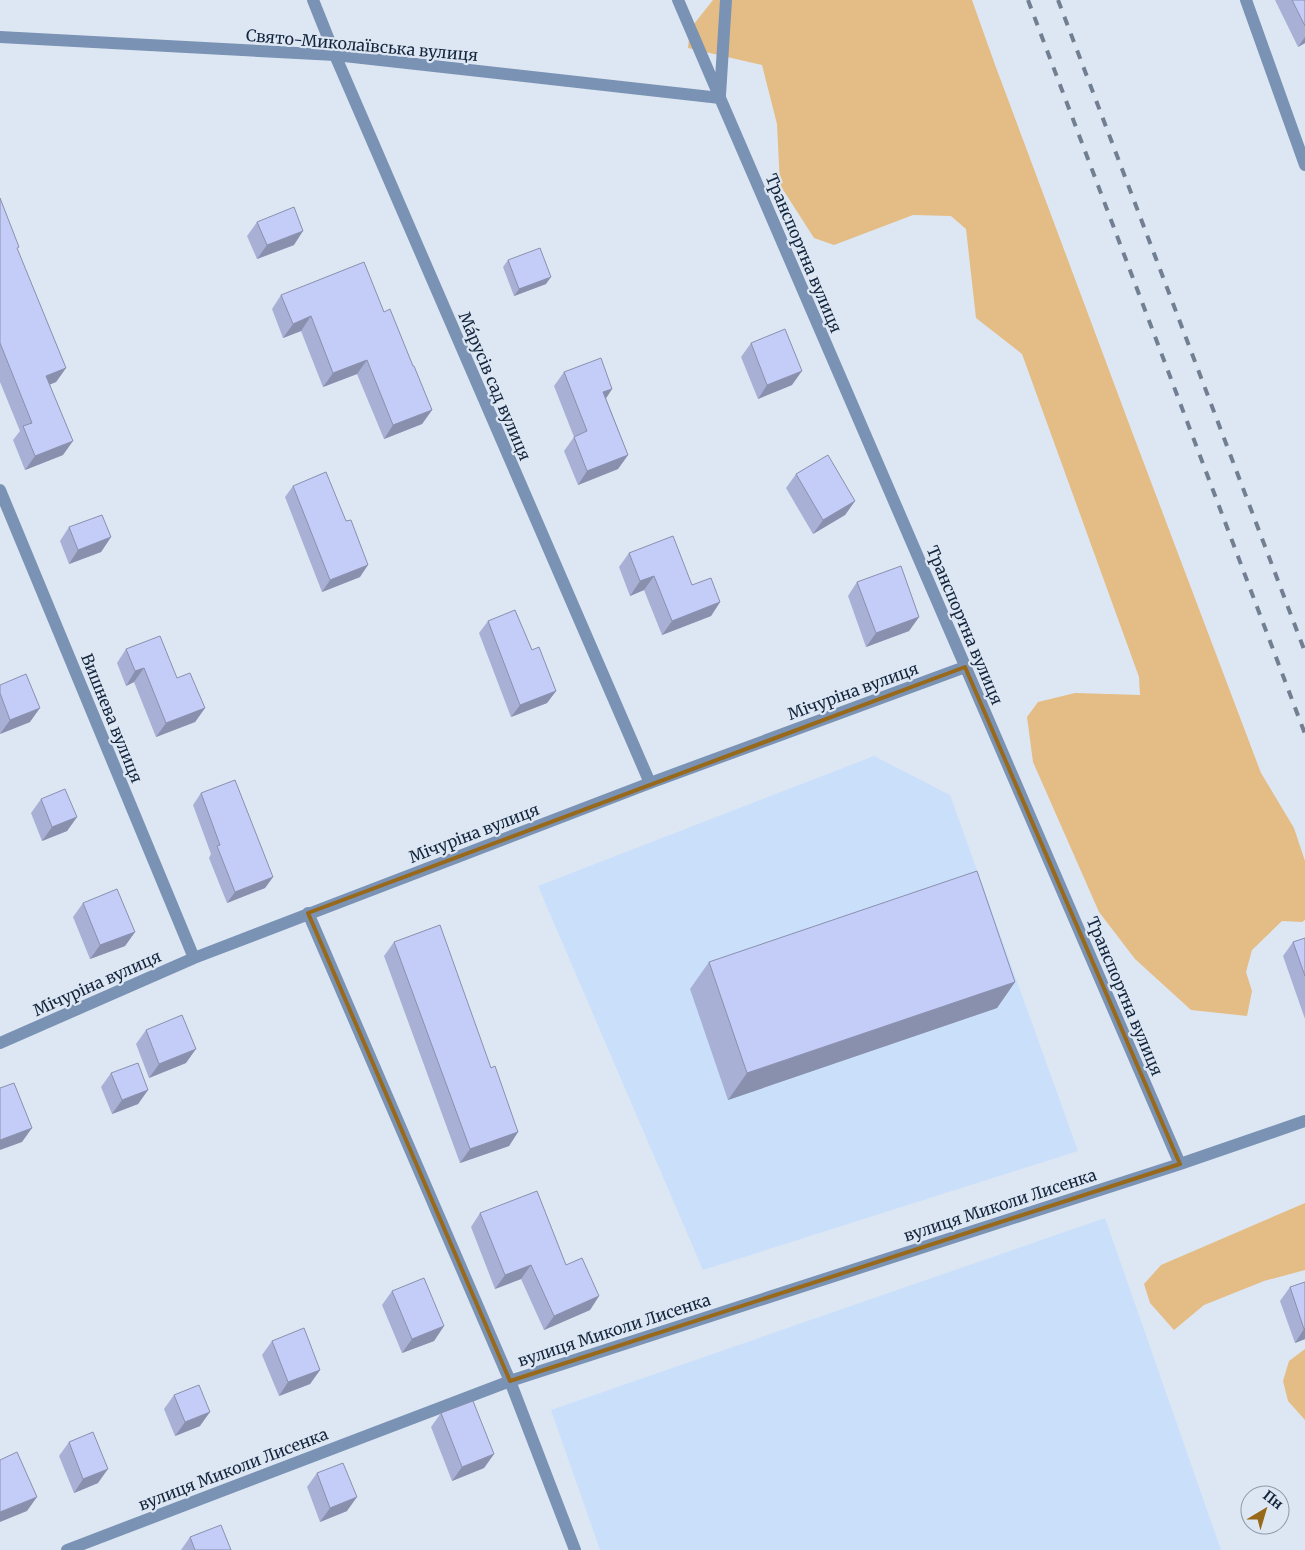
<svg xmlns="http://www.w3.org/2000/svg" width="1305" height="1550" viewBox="0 0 1305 1550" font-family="Merriweather,serif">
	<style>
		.built { fill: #cadffa }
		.green { fill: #e4bc85 }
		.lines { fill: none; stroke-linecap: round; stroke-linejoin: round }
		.service { stroke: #7a93b4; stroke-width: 12 }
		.minor { stroke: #7a93b4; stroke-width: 12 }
		.tertiary { stroke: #7a93b4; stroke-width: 12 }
		.rail { stroke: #717f92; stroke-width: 4; stroke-dasharray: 9 9; stroke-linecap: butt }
		.wall { fill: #a9b0d5 }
		.shaded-wall { fill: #8990ae }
		.building { fill: #c4cdf8; stroke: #8990ae }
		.marked { fill: none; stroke: #98691a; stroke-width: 4; stroke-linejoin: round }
		.labels { text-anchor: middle; stroke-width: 4.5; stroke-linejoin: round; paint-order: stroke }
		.street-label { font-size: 16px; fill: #13253d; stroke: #dde7f3 }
	</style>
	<rect width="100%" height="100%" fill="#dde7f3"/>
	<path class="built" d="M 874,756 L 950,795 L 1078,1151 L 703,1270 L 538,886 Z
		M 1105,1218 L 1221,1550 L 600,1550 L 551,1410 Z"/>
	<path class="green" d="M 713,0 L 972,0 L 994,62 L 1131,429 L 1261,773 L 1294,828 L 1305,861 L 1305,920 L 1302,922 L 1282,921 L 1252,950 L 1246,972 L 1252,991 L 1247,1016 L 1191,1010 L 1135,959 L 1099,912 L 1033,762 L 1027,717 L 1038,702 L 1075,693 L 1140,695 L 1139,677 L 1022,354 L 976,318 L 966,229 L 951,216 L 913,215 L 834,245 L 814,238 L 780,185 L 777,124 L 762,65 L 688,48 L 690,29 Z
		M 1305,1203 L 1305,1270 L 1264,1281 L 1204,1305 L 1174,1330 L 1150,1303 L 1144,1284 L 1161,1265 Z
		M 1305,1349 L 1305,1420 L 1288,1401 L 1283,1381 L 1289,1361 Z"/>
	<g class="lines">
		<path class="service" d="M 678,0 L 720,98
			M 720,95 L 726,0"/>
		<path class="minor" d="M 313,0 L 335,55 L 650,783
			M 1246,0 L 1305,165
			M 720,98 L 1180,1164
			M 0,490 L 194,958
			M 308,913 L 510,1381 L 575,1550
			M 0,1043 L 194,958 L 650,783 L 965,667
			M 67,1550 L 510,1381 L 1180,1164 L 1305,1121"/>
		<path class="tertiary" d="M 0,37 L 335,55 L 720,98"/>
		<path class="rail" d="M 1028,0 L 1305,734
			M 1058,0 L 1305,652"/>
	</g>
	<path class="wall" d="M 1275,0 L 1305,0 L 1305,43 L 1298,47 Z
		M 0,198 L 17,250 L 66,368 L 56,382 L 50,384 L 63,455 L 25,470 L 13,440 L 20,431 L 0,382 Z
		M 257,222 L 294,245 L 257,259 L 247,236 Z
		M 508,260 L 546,284 L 514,296 L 503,267 Z
		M 281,295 L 384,312 L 413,366 L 432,410 L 422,424 L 384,439 L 357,374 L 323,387 L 301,331 L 283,338 L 272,309 Z
		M 751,343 L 792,385 L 758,399 L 741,357 Z
		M 564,372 L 612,389 L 606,398 L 628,455 L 618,469 L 578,485 L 564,451 L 574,437 L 554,386 Z
		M 796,474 L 855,501 L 845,515 L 813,534 L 786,488 Z
		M 293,486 L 360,577 L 322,592 L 285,497 Z
		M 69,527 L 111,537 L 101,552 L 69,564 L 60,541 Z
		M 629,553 L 692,585 L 720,602 L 711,616 L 662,635 L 644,590 L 630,596 L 619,567 Z
		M 857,582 L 919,617 L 909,631 L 866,647 L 848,596 Z
		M 488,621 L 532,650 L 556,691 L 547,703 L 511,717 L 479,633 Z
		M 126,649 L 177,678 L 205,708 L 195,722 L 156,737 L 134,682 L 126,686 L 117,663 Z
		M 0,685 L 30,722 L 0,734 Z
		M 201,793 L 273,877 L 265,888 L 227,903 L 209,858 L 211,854 L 193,805 Z
		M 41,799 L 77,817 L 67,831 L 42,841 L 31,813 Z
		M 83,903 L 135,932 L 125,946 L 90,959 L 73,917 Z
		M 1305,938 L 1305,1019 L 1283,956 L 1293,942 Z
		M 394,942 L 491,1068 L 518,1132 L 509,1146 L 460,1163 L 384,956 Z
		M 709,962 L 1015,982 L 997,1008 L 728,1100 L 690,989 Z
		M 146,1030 L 186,1063 L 149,1078 L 136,1044 Z
		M 111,1073 L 148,1090 L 138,1104 L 112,1114 L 101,1087 Z
		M 480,1213 L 566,1265 L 599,1296 L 590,1310 L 544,1330 L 521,1279 L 495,1289 L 471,1227 Z
		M 1305,1282 L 1305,1339 L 1295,1343 L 1280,1301 L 1290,1287 Z
		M 392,1291 L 444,1326 L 434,1341 L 402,1353 L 382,1305 Z
		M 272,1341 L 320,1370 L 310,1384 L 279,1396 L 262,1355 Z
		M 174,1395 L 200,1426 L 175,1436 L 164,1409 Z
		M 441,1413 L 494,1454 L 484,1468 L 452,1481 L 431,1427 Z
		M 69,1442 L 98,1483 L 74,1493 L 59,1456 Z
		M 317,1473 L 347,1511 L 320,1522 L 307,1487 Z
		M 190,1537 L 231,1550 L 181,1550 Z"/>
	<path class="shaded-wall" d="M 1305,37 L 1305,43 L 1298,47 Z
		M 303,231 L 294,245 L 257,259 L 267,245 Z
		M 551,277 L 546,284 L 514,296 L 519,289 Z
		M 311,316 L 301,331 L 283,338 L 293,324 Z
		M 367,360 L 357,374 L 323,387 L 333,373 Z
		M 66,368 L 56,382 L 37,390 L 46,376 Z
		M 802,371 L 792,385 L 758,399 L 767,385 Z
		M 612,389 L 603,403 L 603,392 Z
		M 432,410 L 422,424 L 384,439 L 393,425 Z
		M 73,441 L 63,455 L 25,470 L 35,456 Z
		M 628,455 L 618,469 L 578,485 L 587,471 Z
		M 855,501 L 845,515 L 813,534 L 823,520 Z
		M 111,537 L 101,552 L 69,564 L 78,550 Z
		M 368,565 L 360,577 L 322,592 L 330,580 Z
		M 654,576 L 644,590 L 630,596 L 640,581 Z
		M 720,602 L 711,616 L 662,635 L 672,621 Z
		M 919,617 L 909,631 L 866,647 L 876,633 Z
		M 144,668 L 134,682 L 126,686 L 135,671 Z
		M 556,691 L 547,703 L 511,717 L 520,705 Z
		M 40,708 L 30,722 L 0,734 L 10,720 Z
		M 205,708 L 195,722 L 156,737 L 166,723 Z
		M 77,817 L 67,831 L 42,841 L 52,827 Z
		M 273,877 L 265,888 L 227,903 L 235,892 Z
		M 135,932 L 125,946 L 90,959 L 100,945 Z
		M 1015,982 L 997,1008 L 728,1100 L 747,1073 Z
		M 196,1049 L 186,1063 L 149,1078 L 159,1064 Z
		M 148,1090 L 138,1104 L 112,1114 L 122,1100 Z
		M 32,1128 L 22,1142 L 0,1150 L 0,1140 Z
		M 518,1132 L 509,1146 L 460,1163 L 470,1149 Z
		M 531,1265 L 521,1279 L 495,1289 L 505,1275 Z
		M 599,1296 L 590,1310 L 544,1330 L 554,1316 Z
		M 444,1326 L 434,1341 L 402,1353 L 412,1339 Z
		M 1305,1328 L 1305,1339 L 1295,1343 L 1304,1329 Z
		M 320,1370 L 310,1384 L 279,1396 L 288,1382 Z
		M 210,1412 L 200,1426 L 175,1436 L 185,1422 Z
		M 494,1454 L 484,1468 L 452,1481 L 462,1467 Z
		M 108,1469 L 98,1483 L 74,1493 L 83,1479 Z
		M 37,1497 L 27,1511 L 0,1522 L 0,1512 Z
		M 357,1497 L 347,1511 L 320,1522 L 330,1508 Z"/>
	<path class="building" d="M 1292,0 L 1305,0 L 1305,26 Z
		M 0,198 L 19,247 L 17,248 L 66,368 L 46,376 L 73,441 L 35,456 L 23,426 L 32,423 L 0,343 Z
		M 294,207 L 303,231 L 267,245 L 257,222 Z
		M 540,248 L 551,277 L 519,289 L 508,260 Z
		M 364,262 L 384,312 L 390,309 L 413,366 L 414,366 L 432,410 L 393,425 L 367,360 L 333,373 L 311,316 L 293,324 L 281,295 Z
		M 785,329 L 802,371 L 767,385 L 751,343 Z
		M 601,358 L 612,389 L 603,392 L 628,455 L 587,471 L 574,437 L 587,431 L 564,372 Z
		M 828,455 L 855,501 L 823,520 L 796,474 Z
		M 326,472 L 346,521 L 351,520 L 368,565 L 330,580 L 293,486 Z
		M 102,515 L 111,537 L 78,550 L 69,527 Z
		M 673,536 L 692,585 L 711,578 L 720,602 L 672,621 L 654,576 L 640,581 L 629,553 Z
		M 901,566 L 919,617 L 876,633 L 857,582 Z
		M 515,610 L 532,650 L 539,647 L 556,691 L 520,705 L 488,621 Z
		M 160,636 L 177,678 L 190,673 L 205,708 L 166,723 L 144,668 L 135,671 L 126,649 Z
		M 26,674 L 40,708 L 10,720 L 0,693 L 0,685 Z
		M 235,780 L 273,877 L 235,892 L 217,846 L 220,845 L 201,793 Z
		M 65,789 L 77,817 L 52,827 L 41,799 Z
		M 977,871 L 1015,982 L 747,1073 L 709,962 Z
		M 117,889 L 135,932 L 100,945 L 83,903 Z
		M 440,925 L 491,1068 L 495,1066 L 518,1132 L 470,1149 L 394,942 Z
		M 1305,938 L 1305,976 L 1293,942 Z
		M 182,1015 L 196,1049 L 159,1064 L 146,1030 Z
		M 138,1063 L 148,1090 L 122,1100 L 111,1073 Z
		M 14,1083 L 32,1128 L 0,1140 L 0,1088 Z
		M 537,1191 L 566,1265 L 582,1258 L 599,1296 L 554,1316 L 531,1265 L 505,1275 L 480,1213 Z
		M 424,1278 L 444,1326 L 412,1339 L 392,1291 Z
		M 1305,1282 L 1305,1328 L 1304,1329 L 1290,1287 Z
		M 304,1328 L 320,1370 L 288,1382 L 272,1341 Z
		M 199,1385 L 210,1412 L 185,1422 L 174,1395 Z
		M 473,1401 L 494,1454 L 462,1467 L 441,1413 Z
		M 93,1432 L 108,1469 L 83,1479 L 69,1442 Z
		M 17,1452 L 37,1497 L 0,1512 L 0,1460 Z
		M 343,1463 L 357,1497 L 330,1508 L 317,1473 Z
		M 221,1525 L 231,1550 L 195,1550 L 190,1537 Z"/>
	<path class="marked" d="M 965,667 L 1180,1164 L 510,1381 L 308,913 Z"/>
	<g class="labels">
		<g class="street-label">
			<text transform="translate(362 45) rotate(5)" y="6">Свято-Миколаївська вулиця</text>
			<text transform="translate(804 253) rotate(67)" y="6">Транспортна вулиця</text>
			<text transform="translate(495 386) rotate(67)" y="6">Мáрусів сад вулиця</text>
			<text transform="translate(965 625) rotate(67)" y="6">Транспортна вулиця</text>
			<text transform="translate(853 691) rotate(-20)" y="6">Мічуріна вулиця</text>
			<text transform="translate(112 718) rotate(68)" y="6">Вишнева вулиця</text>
			<text transform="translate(474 833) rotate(-21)" y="6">Мічуріна вулиця</text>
			<text transform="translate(97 983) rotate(-24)" y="6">Мічуріна вулиця</text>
			<text transform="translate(1125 996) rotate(67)" y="6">Транспортна вулиця</text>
			<text transform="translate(1000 1205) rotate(-18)" y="6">вулиця Миколи Лисенка</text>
			<text transform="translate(614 1330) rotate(-18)" y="6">вулиця Миколи Лисенка</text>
			<text transform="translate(233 1469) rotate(-21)" y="6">вулиця Миколи Лисенка</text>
		</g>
	</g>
	<g transform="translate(1265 1510) rotate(38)"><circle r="24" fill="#dde7f3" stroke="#8c99aa"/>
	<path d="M0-4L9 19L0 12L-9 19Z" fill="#98691a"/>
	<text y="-8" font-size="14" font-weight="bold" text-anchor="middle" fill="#13253d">Пн</text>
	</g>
</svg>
